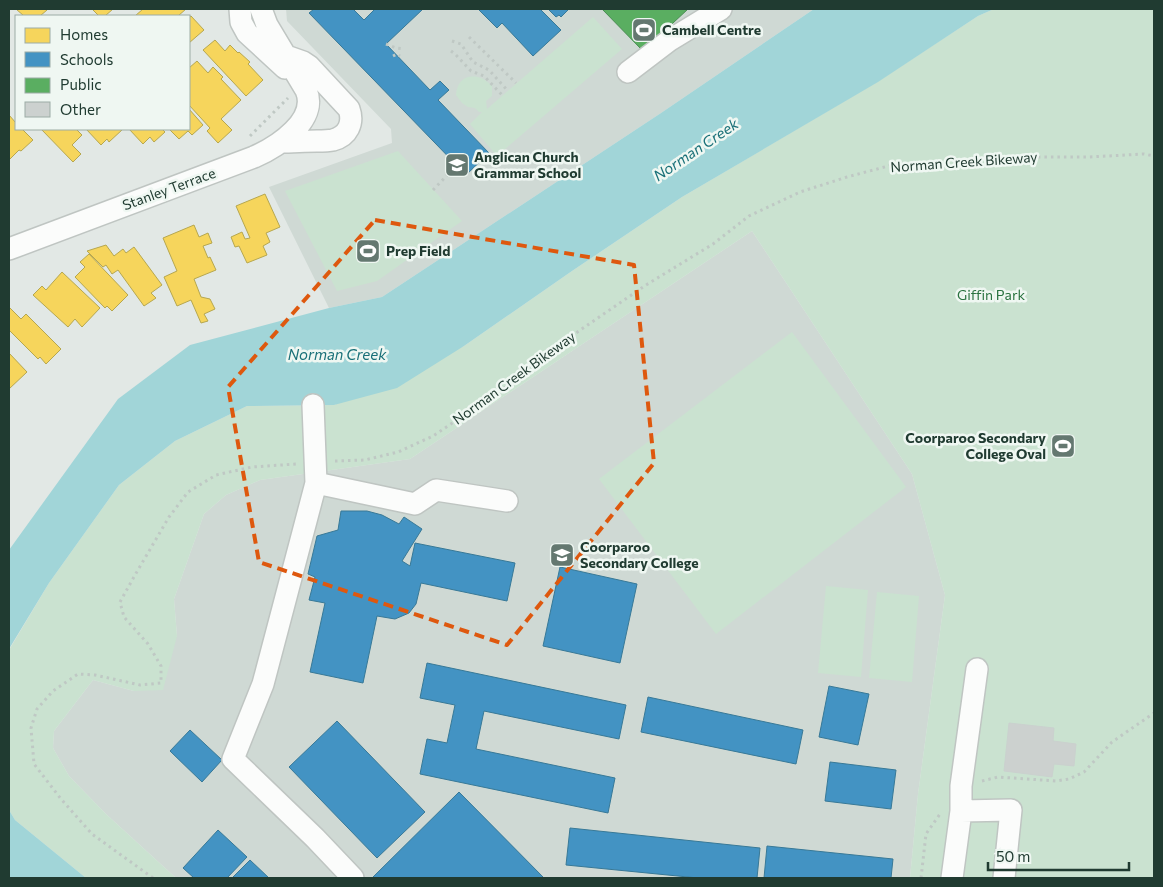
<svg xmlns="http://www.w3.org/2000/svg" width="1163" height="887" viewBox="0 0 1163 887" font-family="Commissioner,sans-serif">
	<style>
		.built { fill: #cfd9d4 }
		.green { fill: #cae2d0 }
		.water { fill: #a1d5d8 }
		.homes { fill: #f6d55c; stroke: #b6a74f }
		.schools { fill: #4393c3; stroke: #387997 }
		.public { fill: #5aae61; stroke: #498c53 }
		.building { fill: #ccd1cf; stroke: #cad1ce }
		.lines { fill: none; stroke-linecap: round; stroke-linejoin: round }
		.minor-casing { stroke: #bfc5c2; stroke-width: 24 }
		.path { stroke: #bfc8c4; stroke-width: 3; stroke-dasharray: 2.5 4; stroke-linecap: butt }
		.minor { stroke: #fbfcfb; stroke-width: 21 }
		.marked { fill: none; stroke: #de580e; stroke-width: 4; stroke-dasharray: 10 6; stroke-linejoin: round }
		.labels { text-anchor: middle; stroke-width: 5; stroke-linejoin: round; paint-order: stroke }
		.poi-label { font-size: 14px; font-weight: bold; fill: #203b31; stroke: #eff7f2; text-anchor: start }
		.street-label { font-size: 14px; fill: #203b31; stroke: #eff7f2 }
		.park-label { font-size: 14px; fill: #29723f; stroke: #eff7f2 }
		.water-label { font-size: 15px; font-style: italic; fill: #197078; stroke: #eff7f2 }
	</style>
	<rect width="100%" height="100%" fill="#e2e8e5"/>
	<path class="built" d="M 286,9 L 814,9 L 661,113 L 382,297 L 329,308 L 269,187 L 392,143 L 391,129 L 287,21 Z
		M 752,231 L 912,474 L 945,595 L 918,794 L 910,878 L 176,878 L 106,814 L 69,776 L 53,748 L 54,731 L 93,680 L 134,691 L 177,636 L 174,599 L 204,514 L 226,495 L 260,480 L 410,459 Z"/>
	<path class="green" d="M 994,9 L 1154,9 L 1154,878 L 910,878 L 918,794 L 945,595 L 912,474 L 752,231 L 410,459 L 260,480 L 226,495 L 204,514 L 174,599 L 177,636 L 163,690 L 134,691 L 93,680 L 54,731 L 53,748 L 69,776 L 106,814 L 176,878 L 86,878 L 15,820 L 9,810 L 9,650 L 49,583 L 119,485 L 175,441 L 247,406 L 334,405 L 464,346 L 572,271 L 682,197 L 877,82 L 978,16 Z
		M 593,17 L 622,49 L 497,156 L 470,124 L 482,112 L 479,112 L 475,108 L 468,107 L 462,103 L 456,95 C 457,81 466,73 481,78 C 485,79 488,83 492,85 L 492,96 L 486,101 L 487,109 Z
		M 398,151 L 462,221 L 377,281 L 337,291 L 285,191 Z
		M 792,332 L 906,487 L 716,634 L 599,479 Z
		M 826,586 L 868,590 L 861,677 L 818,673 Z
		M 877,592 L 919,596 L 912,682 L 869,678 Z"/>
	<path class="water" d="M 814,9 L 994,9 L 978,16 L 878,82 L 682,197 L 572,271 L 464,346 L 397,388 L 334,405 L 247,406 L 175,441 L 119,485 L 49,583 L 9,649 L 9,550 L 118,399 L 190,345 L 329,308 L 382,297 L 661,113 Z
		M 9,810 L 15,820 L 86,878 L 9,878 Z"/>
	<path class="homes" d="M 16,9 L 46,9 L 47,10 L 40,16 L 24,16 Z
		M 92,9 L 113,9 L 105,16 L 99,16 Z
		M 143,9 L 186,9 L 178,16 L 135,16 Z
		M 191,16 L 204,30 L 189,43 L 189,17 Z
		M 215,40 L 225,51 L 230,45 L 238,53 L 239,52 L 250,62 L 248,64 L 263,80 L 246,96 L 203,50 Z
		M 197,61 L 208,73 L 213,67 L 223,77 L 221,79 L 241,100 L 221,119 L 232,130 L 218,143 L 207,131 L 210,128 L 189,105 L 189,68 Z
		M 189,109 L 203,125 L 192,135 L 188,131 L 179,139 L 169,129 L 189,129 Z
		M 9,115 L 16,123 L 16,129 L 22,129 L 33,140 L 21,151 L 19,150 L 9,160 Z
		M 41,129 L 76,129 L 82,135 L 72,145 L 81,154 L 73,162 Z
		M 86,129 L 123,129 L 109,142 L 107,139 L 101,145 Z
		M 129,129 L 162,129 L 165,132 L 154,142 L 150,137 L 143,144 Z
		M 265,194 L 280,227 L 266,233 L 270,242 L 263,246 L 267,255 L 247,263 L 239,246 L 235,247 L 231,237 L 242,232 L 245,239 L 250,238 L 236,206 Z
		M 194,225 L 199,237 L 208,233 L 212,243 L 203,246 L 208,258 L 210,257 L 216,270 L 194,279 L 201,297 L 210,299 L 215,309 L 204,314 L 208,321 L 201,323 L 191,300 L 177,306 L 164,277 L 177,271 L 163,238 Z
		M 106,245 L 114,256 L 123,249 L 126,253 L 134,247 L 162,285 L 151,293 L 156,298 L 144,306 L 118,270 L 112,274 L 106,265 L 103,267 L 87,251 Z
		M 89,254 L 128,295 L 112,311 L 107,306 L 105,308 L 75,277 L 85,267 L 80,262 Z
		M 62,272 L 100,308 L 82,327 L 75,319 L 68,327 L 33,295 L 42,286 L 46,290 Z
		M 10,308 L 21,319 L 26,314 L 61,349 L 46,364 L 40,357 L 38,359 L 9,330 L 9,309 Z
		M 9,353 L 27,372 L 9,389 Z"/>
	<path class="schools" d="M 314,9 L 353,9 L 364,20 L 375,9 L 423,9 L 386,44 L 430,90 L 440,81 L 449,90 L 438,100 L 489,153 L 466,175 L 309,13 Z
		M 478,9 L 540,9 L 561,30 L 533,56 L 502,23 L 497,28 Z
		M 548,9 L 569,9 L 561,17 L 559,15 L 556,17 Z
		M 341,511 L 367,511 L 382,515 L 399,524 L 404,517 L 422,529 L 402,561 L 410,566 L 415,543 L 515,563 L 507,601 L 421,583 L 416,604 L 409,613 L 395,619 L 377,616 L 363,683 L 310,672 L 325,603 L 309,600 L 315,577 L 308,574 L 317,536 L 338,530 Z
		M 560,567 L 637,584 L 620,663 L 543,646 Z
		M 427,663 L 626,705 L 619,739 L 484,711 L 476,749 L 615,778 L 608,813 L 420,774 L 427,739 L 447,743 L 455,705 L 420,698 Z
		M 829,686 L 869,694 L 858,745 L 819,737 Z
		M 648,697 L 803,730 L 796,764 L 641,732 Z
		M 337,721 L 425,812 L 377,858 L 289,767 Z
		M 190,730 L 222,760 L 202,782 L 170,751 Z
		M 830,762 L 896,770 L 891,809 L 825,801 Z
		M 459,792 L 544,878 L 372,878 Z
		M 570,828 L 760,848 L 757,878 L 698,878 L 566,865 Z
		M 218,830 L 247,857 L 227,878 L 194,878 L 183,868 Z
		M 767,846 L 893,859 L 891,878 L 764,878 Z
		M 250,860 L 269,878 L 232,878 Z"/>
	<path class="public" d="M 602,9 L 688,9 L 643,51 Z"/>
	<path class="building" d="M 1009,723 L 1054,728 L 1053,741 L 1076,744 L 1074,766 L 1054,764 L 1052,777 L 1004,771 Z"/>
	<g class="lines">
		<defs>
			<path id="minor" d="M 240,9 L 241,22 L 247,33 L 285,68
				M 628,72 L 670,40 L 721,9
				M 281,142 C 293,142 305,141 317,141 C 322,141 328,141 333,140 C 348,136 354,123 349,109 L 309,66 L 303,62 L 286,56
				M 9,249 L 254,157 C 277,147 319,120 306,90 L 267,25 L 261,9
				M 313,405 L 316,483
				M 961,811 L 1011,810 L 1004,878
				M 353,878 L 315,838 L 233,759 L 263,684 L 316,483 L 415,504 L 436,490 L 507,501
				M 952,878 L 961,811 L 961,786 L 977,669"/>
		</defs>
		<use href="#minor" class="minor-casing"/>
		<path class="path" d="M 469,37 L 516,83
			M 452,41 L 461,44 L 473,62 L 489,70 L 508,91
			M 386,44 L 396,48 L 404,49
			M 451,51 L 455,54 L 471,71 L 484,76 L 502,95
			M 393,56 L 397,54 L 400,56
			M 250,136 L 288,98
			M 433,190 L 457,165
			M 335,461 L 365,460 L 398,452 L 433,436 L 506,387 L 535,361 L 646,285 L 713,244 L 749,216 L 800,192 L 847,177 L 896,164 L 1033,157 L 1089,157 L 1144,154 L 1154,156
			M 982,781 L 998,777 L 1056,781 L 1069,779 L 1084,772 L 1112,742 L 1154,713
			M 153,878 L 92,834 L 61,799 L 34,764 L 31,728 L 37,709 L 53,691 L 78,674 L 95,675 L 140,685 L 161,683 L 161,666 L 148,644 L 124,617 L 120,602 L 135,575 L 169,517 L 188,492 L 216,475 L 252,467 L 296,464
			M 921,878 L 926,834 L 940,814"/>
		<use href="#minor" class="minor"/>
	</g>
	<path class="marked" d="M 375,220 L 634,265 L 654,463 L 507,645 L 259,562 L 228,387 Z"/>
	<defs>
		<symbol id="stadium-square" viewBox="-11 -11 22 22"><rect x="-9" y="-9" width="18" height="18" rx="4" fill="#647870" stroke="#eff7f2"/><path d="M0-5a6.5 5 0 1 0 0 10a6.5 5 0 1 0 0-10ZM-3.5-1.8h7v3.6h-7Z" fill="#fff"/></symbol>
		<symbol id="school-square" viewBox="-11 -11 22 22"><rect x="-9" y="-9" width="18" height="18" rx="4" fill="#647870" stroke="#eff7f2"/><path d="M0-5L7-2L0 1L-7-2ZM-4 1L0 2.5L4 1V4Q0 6-4 4Z" fill="#fff"/></symbol>
	</defs>
	<g fill-rule="evenodd">
		<use href="#stadium-square" x="630" y="16" width="28" height="28"/>
		<use href="#school-square" x="443" y="151" width="28" height="28"/>
		<use href="#stadium-square" x="354" y="237" width="28" height="28"/>
		<use href="#stadium-square" x="1049" y="432" width="28" height="28"/>
		<use href="#school-square" x="548" y="541" width="28" height="28"/>
	</g>
	<g class="labels">
		<g class="poi-label">
			<text x="662" y="35">Cambell Centre</text>
			<text x="474" y="162">Anglican Church<tspan x="474" dy="16">Grammar School</tspan></text>
			<text x="386" y="256">Prep Field</text>
			<text x="1046" y="443" text-anchor="end">Coorparoo Secondary<tspan x="1046" dy="16">College Oval</tspan></text>
			<text x="580" y="552">Coorparoo<tspan x="580" dy="16">Secondary College</tspan></text>
		</g>
		<g class="street-label">
			<text transform="translate(964 162) rotate(-4)" y="5">Norman Creek Bikeway</text>
			<text transform="translate(169 189) rotate(-20)" y="5">Stanley Terrace</text>
			<text transform="translate(514 378) rotate(-36)" y="5">Norman Creek Bikeway</text>
		</g>
		<g class="park-label">
			<text x="991" y="300">Giffin Park</text>
		</g>
		<g class="water-label">
			<text transform="translate(696 150) rotate(-34)" y="5">Norman Creek</text>
			<text x="337" y="360">Norman Creek</text>
		</g>
	</g>
	<rect width="1163" height="887" fill="none" stroke="#203b31" stroke-width="20"/>
	<rect x="15" y="15" width="175" height="115" fill="#eff7f2" stroke="#9caca5"/>
	<rect x="25" y="28" width="25" height="15" fill="#f6d55c" stroke="#9caca5"/>
	<text x="60" y="40" font-size="15" fill="#203b31">Homes</text>
	<rect x="25" y="52" width="25" height="15" fill="#4393c3" stroke="#9caca5"/>
	<text x="60" y="65" font-size="15" fill="#203b31">Schools</text>
	<rect x="25" y="78" width="25" height="15" fill="#5aae61" stroke="#9caca5"/>
	<text x="60" y="90" font-size="15" fill="#203b31">Public</text>
	<rect x="25" y="102" width="25" height="15" fill="#ccd1cf" stroke="#9caca5"/>
	<text x="60" y="115" font-size="15" fill="#203b31">Other</text>
	<path d="M988 862v8h141v-8" fill="none" stroke="#203b31" stroke-width="2.5"/>
	<text x="996" y="862" font-size="15" fill="#203b31" stroke="#eff7f2" stroke-width="4" paint-order="stroke">50 m</text>
</svg>
